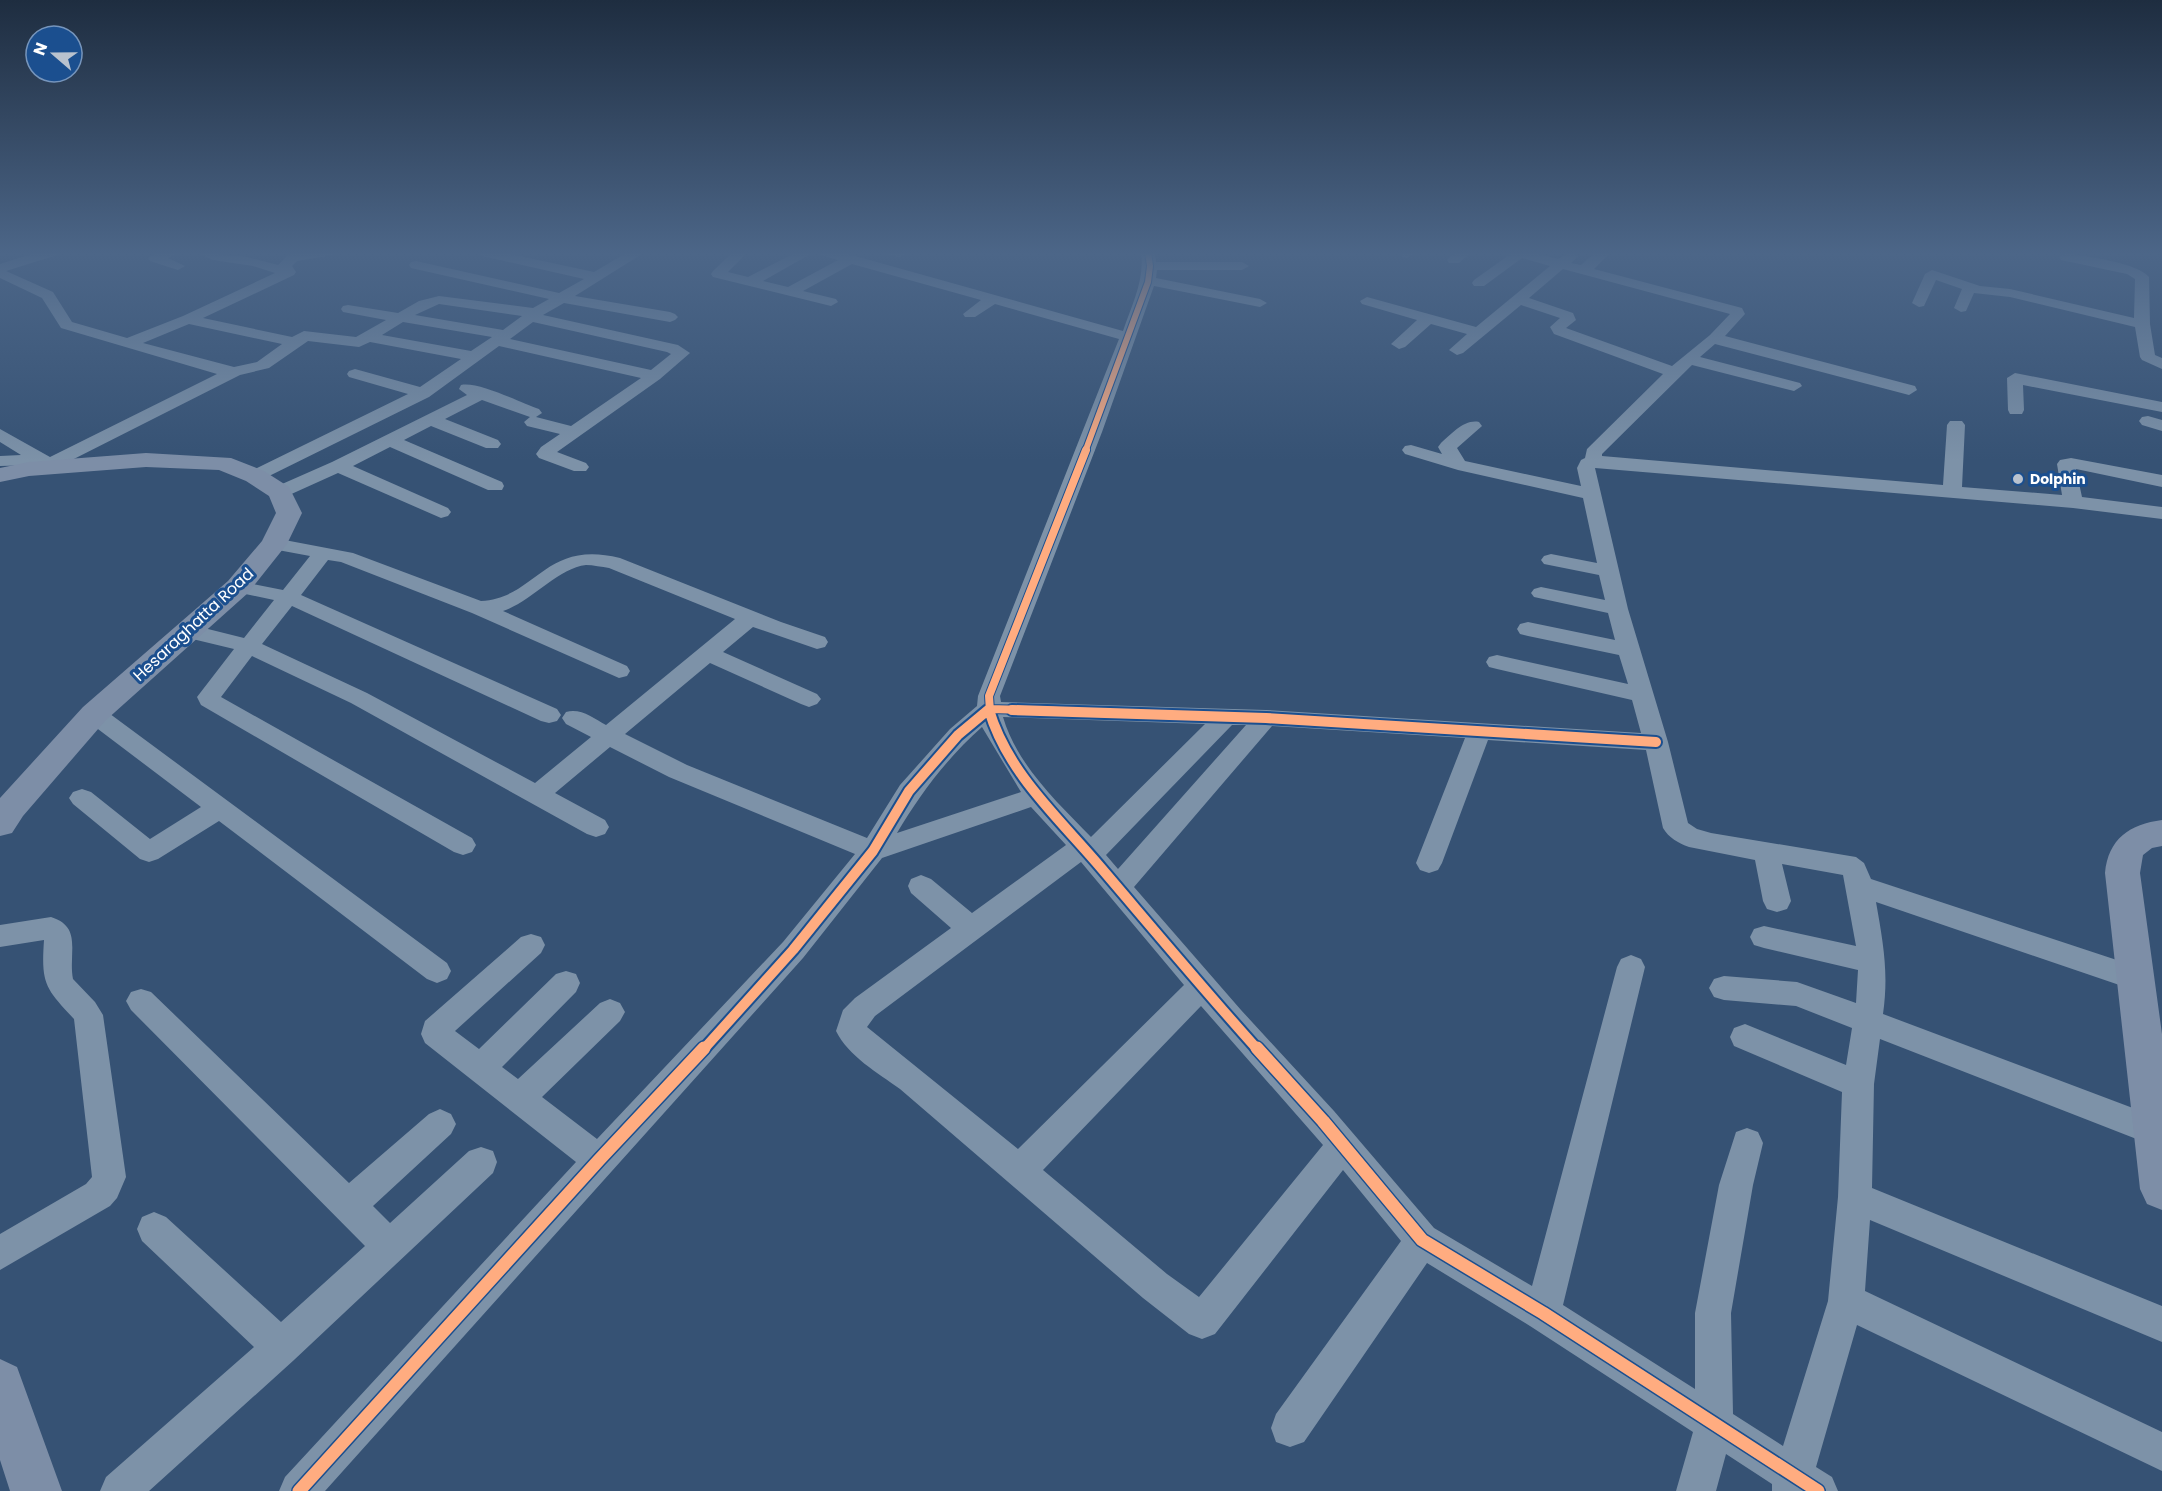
<svg xmlns="http://www.w3.org/2000/svg" width="2162" height="1491" viewBox="0 0 2162 1491" font-family="Poppins,sans-serif">
	<style>
		.lines { fill: none; stroke-linecap: round; stroke-linejoin: round }
		.minor { fill: #7d92a8; fill-rule: evenodd }
		.major { fill: #7d8ea7; fill-rule: evenodd }
		.cycleway-far3-casing { stroke: #1b4f8f; stroke-width: 8 }
		.cycleway-far2-casing { stroke: #1b4f8f; stroke-width: 10 }
		.cycleway-far1-casing { stroke: #1b4f8f; stroke-width: 14 }
		.cycleway-casing { stroke: #1b4f8f; stroke-width: 16 }
		.cycleway-far3 { stroke: #ffac80; stroke-width: 6 }
		.cycleway-far2 { stroke: #ffac80; stroke-width: 8 }
		.cycleway-far1 { stroke: #ffac80; stroke-width: 10 }
		.cycleway { stroke: #ffac80; stroke-width: 13 }
		.poi-dot { fill: #b9c2ce; stroke: #1b4f8f; stroke-width: 2 }
		.labels { text-anchor: middle; stroke-width: 6; stroke-linejoin: round; paint-order: stroke }
		.far-poi-label { font-size: 14px; font-weight: bold; fill: #fff; stroke: #1b4f8f; text-anchor: start }
		.street-label { font-size: 16px; fill: #fff; stroke: #1b4f8f }
	</style>
	<rect width="100%" height="100%" fill="#365274"/>
	<g class="lines">
		<path class="minor" d="M 38,252 L 59,252 L 57,255 L 6,271 L 53,292 L 72,322 L 127,338 L 183,316 L 275,273 L 253,266 L 213,260 L 196,252 L 247,257 L 278,265 L 288,255 L 293,254 L 334,252 L 332,255 L 297,261 L 292,266 L 296,272 L 294,275 L 203,318 L 292,337 L 304,331 L 356,337 L 386,320 L 343,312 L 341,309 L 343,306 L 348,305 L 398,313 L 419,301 L 439,296 L 533,308 L 549,299 L 411,268 L 409,265 L 411,262 L 416,261 L 559,293 L 584,279 L 482,256 L 475,252 L 501,252 L 594,272 L 628,252 L 645,252 L 575,296 L 670,312 L 675,314 L 678,317 L 675,320 L 670,322 L 564,303 L 543,315 L 678,345 L 690,353 L 660,379 L 557,452 L 586,463 L 589,467 L 586,471 L 574,471 L 539,458 L 536,454 L 541,447 L 560,434 L 527,426 L 524,422 L 530,417 L 482,400 L 445,419 L 498,440 L 501,444 L 498,448 L 486,448 L 431,426 L 404,440 L 502,482 L 504,486 L 502,490 L 488,490 L 390,447 L 353,466 L 448,508 L 451,512 L 448,516 L 441,518 L 338,473 L 287,496 L 273,496 L 271,492 L 273,488 L 332,462 L 467,395 L 459,389 L 461,385 C 478,381 521,403 539,409 L 542,413 L 536,417 L 571,426 L 641,378 L 499,346 L 429,397 L 261,480 L 249,480 L 246,476 L 249,472 L 408,394 L 349,377 L 347,374 L 349,371 L 355,369 L 420,387 L 461,359 L 370,342 L 359,347 L 308,341 L 269,368 L 240,375 L 62,465 L 63,467 L 60,471 L 48,471 L 37,465 L 0,466 L 0,456 L 21,455 L 0,442 L 0,429 L 50,457 L 217,374 L 61,328 L 42,298 L 0,278 L 0,264 ZM 439,304 L 522,316 L 503,330 L 415,315 ZM 403,322 L 492,337 L 471,351 L 382,335 ZM 533,322 L 667,352 L 671,354 L 651,370 L 510,339 ZM 189,324 L 282,344 L 257,362 L 234,367 L 143,343 Z
			M 159,252 L 179,252 L 168,258 L 185,266 L 178,270 L 150,261 L 148,258 Z
			M 733,252 L 748,252 L 728,272 L 748,277 L 797,252 L 814,252 L 763,281 L 788,287 L 838,260 L 821,255 L 819,252 L 841,252 L 1123,331 C 1132,304 1145,280 1141,252 L 1155,252 L 1156,262 L 1242,262 L 1249,266 L 1242,270 L 1157,270 L 1156,278 L 1260,299 L 1267,303 L 1260,307 L 1154,286 L 1102,432 L 1000,696 L 1001,702 L 1266,710 L 1641,733 L 1632,700 L 1497,669 L 1489,667 L 1486,662 L 1489,657 L 1497,655 L 1628,684 L 1619,655 L 1528,636 L 1520,634 L 1517,629 L 1520,624 L 1528,622 L 1615,640 L 1608,613 L 1534,597 L 1531,593 L 1534,589 L 1541,587 L 1605,600 L 1599,575 L 1544,564 L 1541,560 L 1544,556 L 1551,554 L 1597,563 L 1583,498 L 1458,470 L 1405,454 L 1402,450 L 1405,446 L 1411,445 L 1442,454 L 1438,447 L 1441,443 C 1452,434 1464,419 1479,422 L 1482,426 L 1457,448 L 1465,461 L 1581,486 L 1577,468 L 1581,460 L 1585,458 L 1587,449 L 1663,374 L 1554,334 L 1550,327 L 1560,318 L 1521,305 L 1463,353 L 1457,355 L 1449,350 L 1467,334 L 1431,324 L 1405,347 L 1399,349 L 1391,344 L 1417,320 L 1362,304 L 1360,301 L 1367,297 L 1476,327 L 1550,266 L 1522,258 L 1484,286 L 1474,286 L 1472,283 L 1474,280 L 1509,255 L 1507,252 L 1530,252 L 1558,259 L 1571,252 L 1578,256 L 1571,263 L 1581,265 L 1596,252 L 1611,252 L 1594,269 L 1742,308 L 1745,314 L 1725,336 L 1915,386 L 1917,390 L 1909,395 L 1715,344 L 1700,357 L 1800,383 L 1802,386 L 1794,391 L 1692,365 L 1602,454 L 1602,456 L 1943,485 L 1947,425 L 1950,421 L 1962,421 L 1965,425 L 1962,487 L 2062,495 L 2057,464 L 2060,460 L 2071,458 L 2162,475 L 2162,487 L 2076,469 L 2082,497 L 2162,507 L 2162,519 L 2073,508 L 1595,468 L 1628,609 L 1668,742 L 1688,823 L 1697,829 L 1711,833 L 1856,857 L 1864,863 L 1871,879 L 2144,969 L 2148,978 L 2144,987 L 2134,990 L 1876,902 C 1883,942 1889,973 1883,1014 L 2162,1119 L 2162,1145 L 2157,1147 L 1880,1039 L 1874,1084 L 1872,1188 L 2162,1306 L 2162,1342 L 1870,1220 L 1865,1291 L 2162,1432 L 2162,1471 L 1857,1325 L 1816,1467 L 1832,1477 L 1838,1491 L 1772,1491 L 1772,1484 L 1726,1454 L 1716,1491 L 1676,1491 L 1693,1432 L 1530,1326 L 1427,1263 L 1304,1442 L 1290,1447 L 1276,1442 L 1271,1428 L 1276,1414 L 1401,1241 L 1343,1170 L 1215,1334 L 1202,1339 L 1189,1334 L 1143,1298 L 900,1089 C 878,1073 848,1056 836,1031 L 843,1010 L 855,998 L 951,928 L 911,893 L 908,886 L 911,879 L 921,875 L 931,879 L 972,913 L 1066,845 L 1031,807 L 882,858 L 803,958 L 325,1491 L 279,1491 L 285,1477 L 576,1162 L 425,1043 L 421,1034 L 425,1021 L 521,937 L 531,934 L 541,937 L 545,945 L 541,953 L 455,1031 L 479,1049 L 556,974 L 566,971 L 576,974 L 580,983 L 576,992 L 502,1067 L 518,1079 L 600,1003 L 610,999 L 620,1003 L 625,1012 L 620,1021 L 542,1097 L 597,1139 L 783,942 L 855,854 L 669,777 L 610,747 L 555,793 L 605,820 L 609,827 L 605,834 L 596,837 L 587,834 L 351,703 L 252,656 L 221,697 L 472,838 L 476,845 L 472,852 L 463,855 L 454,852 L 201,705 L 197,697 L 234,649 L 180,636 L 177,631 L 180,626 L 188,624 L 244,638 L 274,600 L 231,591 L 228,587 L 231,583 L 238,581 L 283,590 L 310,556 L 267,548 L 264,544 L 267,540 L 274,538 L 353,553 L 481,601 C 537,598 544,539 620,558 L 781,622 L 825,637 L 828,642 L 825,647 L 817,649 L 753,627 L 723,652 L 817,694 L 821,699 L 817,704 L 809,707 L 801,704 L 710,663 L 625,734 L 687,765 L 867,838 L 900,785 L 950,729 L 977,706 L 978,696 L 1119,339 L 995,304 L 975,317 L 965,317 L 963,314 L 981,300 L 852,264 L 803,291 L 836,299 L 838,302 L 831,306 L 713,277 L 711,274 L 713,271 ZM 1563,269 L 1730,314 L 1710,335 L 1672,366 L 1566,328 L 1576,320 L 1573,313 L 1529,298 ZM 328,560 L 341,562 L 472,613 L 619,678 L 627,676 L 630,671 L 627,666 L 503,611 C 531,602 558,568 586,565 C 593,565 602,567 609,568 L 735,619 L 606,725 C 593,718 581,708 566,712 L 562,718 L 566,724 L 591,737 L 535,783 L 367,693 L 262,644 L 292,606 L 541,721 L 549,723 L 557,721 L 561,715 L 557,709 L 301,595 ZM 1003,717 L 1205,724 L 1091,837 C 1057,802 1017,765 1003,717 ZM 1232,725 L 1246,725 L 1118,869 L 1106,855 ZM 1272,726 L 1465,738 L 1416,863 L 1420,870 L 1429,873 L 1438,870 L 1442,863 L 1488,740 L 1646,750 L 1663,828 C 1669,838 1678,843 1689,847 L 1755,860 L 1763,901 L 1767,909 L 1777,912 L 1787,909 L 1791,901 L 1782,864 L 1843,875 L 1856,946 L 1764,926 L 1754,929 L 1750,937 L 1754,945 L 1764,948 L 1858,970 L 1856,1003 L 1797,982 L 1724,976 L 1714,979 L 1709,988 L 1714,997 L 1724,1000 L 1796,1006 L 1852,1028 L 1846,1065 L 1745,1024 L 1734,1028 L 1730,1037 L 1734,1046 L 1842,1092 L 1838,1197 L 1828,1301 L 1783,1446 L 1733,1414 L 1731,1313 L 1753,1185 L 1763,1143 L 1758,1132 L 1747,1128 L 1736,1132 L 1719,1185 L 1695,1313 L 1695,1389 L 1563,1305 L 1645,967 L 1641,959 L 1631,955 L 1621,959 L 1617,967 L 1532,1286 L 1434,1228 L 1334,1111 L 1241,1010 L 1134,887 ZM 982,727 L 1021,792 L 897,833 C 920,794 948,757 982,727 ZM 1081,862 L 1184,985 L 1018,1149 L 867,1027 L 875,1016 ZM 1201,1006 L 1323,1145 L 1199,1297 L 1167,1274 L 1043,1170 Z
			M 887,252 L 906,252 L 907,253 L 900,257 L 889,255 Z
			M 1402,252 L 1417,252 L 1407,258 L 1402,257 Z
			M 1456,252 L 1471,252 L 1459,263 L 1449,263 L 1447,260 Z
			M 2066,253 C 2087,257 2136,262 2149,277 L 2150,324 L 2155,355 L 2162,358 L 2162,369 L 2142,360 L 2140,357 L 2135,327 L 2010,297 L 1974,293 L 1966,311 L 1961,312 L 1954,308 L 1962,289 L 1936,280 L 1924,306 L 1919,307 L 1912,303 L 1925,274 L 1932,270 L 1980,286 L 2010,289 L 2134,318 L 2135,279 L 2127,274 L 2061,260 L 2059,257 Z
			M 2015,373 L 2162,402 L 2162,412 L 2023,385 L 2024,410 L 2022,414 L 2010,414 L 2008,410 L 2007,378 Z
			M 2148,416 L 2162,420 L 2162,431 L 2142,425 L 2139,421 L 2142,417 Z
			M 94,706 L 102,708 L 447,963 L 451,971 L 447,979 L 437,983 L 427,979 L 219,821 L 158,859 L 149,862 L 140,859 L 73,804 L 69,798 L 73,792 L 82,789 L 91,792 L 150,839 L 201,807 L 86,720 L 82,714 L 86,708 Z
			M 51,917 C 83,927 68,953 73,979 L 95,1002 L 103,1015 L 126,1177 L 117,1198 L 110,1206 L 0,1270 L 0,1234 L 86,1184 L 92,1177 L 74,1019 C 45,988 41,984 44,940 L 0,947 L 0,925 Z
			M 141,989 L 151,992 L 349,1183 L 429,1114 L 440,1109 L 451,1114 L 456,1124 L 451,1134 L 373,1206 L 390,1223 L 469,1151 L 481,1147 L 493,1151 L 497,1162 L 493,1173 L 294,1360 L 149,1491 L 100,1491 L 106,1477 L 254,1347 L 142,1241 L 137,1229 L 142,1217 L 154,1212 L 166,1217 L 281,1322 L 365,1246 L 131,1010 L 126,1001 L 131,992 Z"/>
		<path class="major" d="M 146,453 L 231,458 L 264,471 L 289,487 L 302,513 L 287,544 L 248,593 L 105,721 L 23,816 L 12,833 L 0,836 L 0,798 L 83,707 L 228,581 L 262,541 L 276,513 L 269,496 L 246,481 L 219,470 L 146,467 L 29,476 L 0,482 L 0,468 L 29,462 Z
			M 2162,820 L 2162,846 L 2152,848 L 2143,855 L 2140,873 L 2162,1034 L 2162,1210 L 2147,1204 L 2140,1189 L 2105,873 C 2108,839 2130,824 2162,820 Z
			M 0,1359 L 17,1367 L 62,1491 L 10,1491 L 0,1460 Z"/>
		<defs>
			<path id="cycleway-far3" d="M 1085,452 L 1148,282 L 1150,266 L 1148,252"/>
			<path id="cycleway-far2" d="M 986,711 L 989,709 L 1059,711
				M 990,711 L 989,696 L 1086,450"/>
			<path id="cycleway-far1" d="M 989,710 C 1008,774 1060,819 1102,869 C 1154,930 1205,991 1258,1050
				M 1012,710 L 1266,718 L 1656,742
				M 703,1050 L 793,950 L 873,851 L 909,791 L 958,735 L 988,710"/>
			<path id="cycleway" d="M 1257,1048 L 1323,1121 L 1422,1240 L 1543,1313 L 1818,1491
				M 299,1491 L 599,1160 L 704,1048"/>
		</defs>
		<use href="#cycleway-far3" class="cycleway-far3-casing"/>
		<use href="#cycleway-far2" class="cycleway-far2-casing"/>
		<use href="#cycleway-far1" class="cycleway-far1-casing"/>
		<use href="#cycleway" class="cycleway-casing"/>
		<use href="#cycleway-far3" class="cycleway-far3"/>
		<use href="#cycleway-far2" class="cycleway-far2"/>
		<use href="#cycleway-far1" class="cycleway-far1"/>
		<use href="#cycleway" class="cycleway"/>
	</g>
	<linearGradient id="sky" x2="0" y2="1"><stop stop-color="#1e2d40"/><stop offset="0.55" stop-color="#4c6688"/><stop offset="1" stop-color="#4c6688" stop-opacity="0"/></linearGradient>
	<rect width="2162" height="461" fill="url(#sky)"/>
	<circle class="poi-dot" cx="2018" cy="479" r="6"/>
	<g class="labels">
		<g class="far-poi-label">
			<text x="2030" y="484">Dolphin</text>
		</g>
		<g class="street-label">
			<text transform="translate(193 624) rotate(-43)" y="6">Hesaraghatta Road</text>
		</g>
	</g>
	<g transform="translate(54 54) rotate(290)"><circle r="28" fill="#1b4f8f" stroke="#7695bc" stroke-width="1.5"/>
	<path d="M0-4.5L10 22L0 15L-10 22Z" fill="#b9c2ce"/>
	<text y="-9" font-size="16" font-weight="bold" text-anchor="middle" fill="#ffffff">N</text>
	</g>
</svg>
